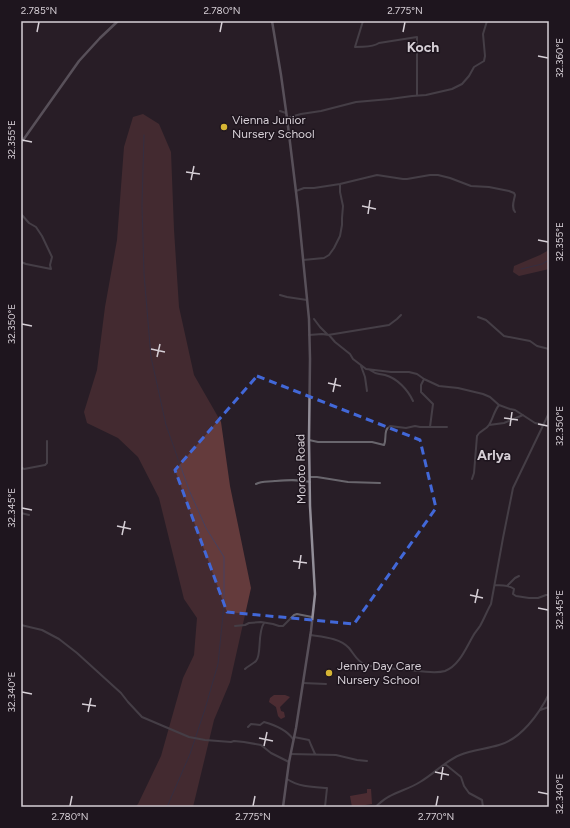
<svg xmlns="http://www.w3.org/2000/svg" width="570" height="828" viewBox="0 0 570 828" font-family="Figtree,sans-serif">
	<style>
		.green { fill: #643b3c }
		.forest { fill: #793f41 }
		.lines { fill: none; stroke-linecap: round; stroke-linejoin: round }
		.stream { stroke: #464160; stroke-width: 1 }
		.street { stroke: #69666d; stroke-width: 2 }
		.secondary { stroke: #928e98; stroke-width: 2.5 }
		.marked { fill: none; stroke: #4268d8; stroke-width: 3; stroke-dasharray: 8 5; stroke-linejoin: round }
		.ticks { fill: none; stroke: #d6cfd6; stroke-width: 1.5 }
		.poi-dot { fill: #d6b534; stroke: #1e151e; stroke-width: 1.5 }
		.labels { text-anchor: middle; stroke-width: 3; stroke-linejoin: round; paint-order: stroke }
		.poi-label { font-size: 12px; fill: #d6cfd6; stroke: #1e151e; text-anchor: start }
		.street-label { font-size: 12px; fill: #d6cfd6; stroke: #1e151e }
		.quarter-label { font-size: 14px; font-weight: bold; fill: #d6cfd6; stroke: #1e151e }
		.neatline { fill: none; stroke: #d6cfd6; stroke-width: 1.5 }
		.ticks-label { font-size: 10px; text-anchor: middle; fill: #d6cfd6 }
	</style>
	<rect width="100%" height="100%" fill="#281e27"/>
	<path class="green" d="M 143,114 L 159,124 L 171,152 L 174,230 L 179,307 L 194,375 L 221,422 L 230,486 L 251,588 L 230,682 L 214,720 L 193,807 L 135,807 L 138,804 L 161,756 L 183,678 L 194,655 L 197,618 L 184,599 L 159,498 L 138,457 L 118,438 L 87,423 L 84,412 L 97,370 L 105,307 L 117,240 L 124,147 L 133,117 Z
		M 549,250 L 549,269 L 519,276 L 513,272 L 514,266 L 540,255 Z"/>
	<path class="forest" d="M 274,695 L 285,695 L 290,697 L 280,707 L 281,711 L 284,712 L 285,717 L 281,719 L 278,716 L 276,707 L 269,702 L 270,698 Z
		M 367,789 L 371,789 L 372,804 L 352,807 L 350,796 L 367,793 Z"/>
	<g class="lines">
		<path class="stream" d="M 144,135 L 142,205 L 144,274 L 151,357 L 166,425 L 189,490 L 206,528 L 224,557 L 224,605 L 218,664 L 205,709 L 190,754 L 167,807
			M 521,269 L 542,264 L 549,260"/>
		<path class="street" d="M 363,21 L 355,47 C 364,46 372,48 379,43 L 417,37 L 417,95
			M 280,111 L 286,113
			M 287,118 L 301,114 L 321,111 L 356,102 L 390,99 L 412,96 L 426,95 L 452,89 L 462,84 L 469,76 L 474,67 L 484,61 L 485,56 L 483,34 L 487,21
			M 296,191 L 304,188 L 314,188 L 340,184 L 377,175 L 403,179 L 407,179 L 430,175 L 438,175 L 450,178 L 471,186 L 489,187 L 509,191 L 514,193 L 515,195 C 514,201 511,207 515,212
			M 21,214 L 29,223 L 36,227 L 42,236 L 52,257 L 50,265 L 51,269 L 26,264 L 21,262
			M 303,260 L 324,258 L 329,255 L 334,248 L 340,236 L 342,225 L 342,218 L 343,206 L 340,192 L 340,184
			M 280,295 L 287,297 L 307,300
			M 478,317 L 486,320 L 504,336 L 530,341 L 537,346 L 549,349
			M 314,319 L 320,327 L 328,335 L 389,325 L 397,319 L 401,315
			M 309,335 L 322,334 L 329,335 L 335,342 L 350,354 L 353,359 L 366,369 L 391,372 L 409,372 L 417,374 L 424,379 L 439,386 L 458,388 L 483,394 L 490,397 L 499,405 L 510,409 L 515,410 L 535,423 L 549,426
			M 361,366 L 365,377 L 367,391
			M 370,370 C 377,375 377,373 385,375 C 397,378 408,390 413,401
			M 424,379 L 421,385 L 421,392 L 433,404 L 430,427
			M 489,425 L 504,423 L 523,415
			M 309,440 L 318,442 L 372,442 L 384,445 C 387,439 383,430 390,426 L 406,428 L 415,426 L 420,427 L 447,427
			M 21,467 L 24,469 L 45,465 L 47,463 L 47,441
			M 310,477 L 317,477 L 348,482 L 380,483
			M 472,479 L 474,473 L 477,436 C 480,430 486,430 489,425 C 493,419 494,411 499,405
			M 256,484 C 262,481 268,482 275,481 C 287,480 298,479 310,482
			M 21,513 L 29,515
			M 495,585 C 501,585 509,585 514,589 L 513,594 L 516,596 L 529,598 L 538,598 L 546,595 L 549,595
			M 507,586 L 515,578 L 519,576
			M 21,625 L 42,630 L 59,639 L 77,653 L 121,693 L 128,702 L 142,717 L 189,737 L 205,740 L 231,742 L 234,741 L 244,742 L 261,745 L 271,753 L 289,762
			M 235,626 L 245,625 L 249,623 L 261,622 L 273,624 L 279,626 L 283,626 L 294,615 L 297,614 L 312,617
			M 310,635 C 323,637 340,638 349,648 C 354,654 357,661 364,664 C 375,668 396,669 409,670 C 419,671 435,674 445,671 C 459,666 466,648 473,636 C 475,632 478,629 480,626 C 484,619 487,611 491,604 L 503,538 L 513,488 L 549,413
			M 245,669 C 248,666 253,664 256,661 C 262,655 257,633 264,623
			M 303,683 L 326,684
			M 540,710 L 549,707
			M 248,727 L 251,724 L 260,725 L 264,722 C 275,725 286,729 293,739
			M 294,737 L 309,740 L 311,745 L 315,754
			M 291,754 L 336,755 L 357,760 L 367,761
			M 445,764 L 461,777 L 464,786 L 469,793 L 482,800 L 483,807
			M 287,779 C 299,787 313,787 327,788 L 325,807
			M 375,807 C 380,803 384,799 390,796 C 399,791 411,788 420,782 C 434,774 445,761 460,755 C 472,750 486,749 499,745 C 521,739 539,714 549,694"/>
		<path class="secondary" d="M 272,21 L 281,75 L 287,118 L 298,208 L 309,319 L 310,359 L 309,440 L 310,506 L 315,594 L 311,631 L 296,728 L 289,762 L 283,807
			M 21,143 L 79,61 L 100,38 L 118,21"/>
	</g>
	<path d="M0 0H570V828H0ZM 257,376 L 420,440 L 436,508 L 354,624 L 227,612 L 175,470 Z" fill="#281e27" fill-opacity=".55" fill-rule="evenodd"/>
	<path class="marked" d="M 257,376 L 420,440 L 436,508 L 354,624 L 227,612 L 175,470 Z"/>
	<path class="ticks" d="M 37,32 L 39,22M 220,32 L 222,22M 403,32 L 405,22M 538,56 L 548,58M 22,140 L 32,142M 186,172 L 200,174M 191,180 L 194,166M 362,206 L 376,209M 368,214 L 370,200M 538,240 L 548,242M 22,324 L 32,326M 151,349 L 165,352M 157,357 L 160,344M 328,383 L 341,386M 333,392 L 336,378M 504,418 L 518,420M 538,424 L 548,426M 510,426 L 512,412M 22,508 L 32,510M 117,526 L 131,529M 122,535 L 125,521M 293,561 L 307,563M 299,569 L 301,555M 470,595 L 483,598M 475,603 L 478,589M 538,608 L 548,610M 22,692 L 32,694M 82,704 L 96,706M 88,712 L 91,698M 259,738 L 273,741M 264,746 L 267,732M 435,772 L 449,775M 441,780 L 443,767M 538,792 L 548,794M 70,806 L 72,796M 253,806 L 255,796M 436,806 L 438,796"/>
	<g class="poi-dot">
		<circle cx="224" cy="127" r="4"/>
		<circle cx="329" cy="673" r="4"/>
	</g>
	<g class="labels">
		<g class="poi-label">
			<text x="232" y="124">Vienna Junior<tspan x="232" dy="14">Nursery School</tspan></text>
			<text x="337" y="670">Jenny Day Care<tspan x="337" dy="14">Nursery School</tspan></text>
		</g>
		<g class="street-label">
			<text transform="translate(301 469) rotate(-91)" y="4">Moroto Road</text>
		</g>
		<g class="quarter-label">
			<text x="423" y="52">Koch</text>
			<text x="494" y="460">Arlya</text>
		</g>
	</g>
	<rect width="570" height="828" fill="none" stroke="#1e151e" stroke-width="44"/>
	<rect x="22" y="22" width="526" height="784" class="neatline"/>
	<g class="ticks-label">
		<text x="39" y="14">2.785°N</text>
		<text x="222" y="14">2.780°N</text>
		<text x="405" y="14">2.775°N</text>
		<text transform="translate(559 58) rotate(-90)" y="4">32.360°E</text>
		<text transform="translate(11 140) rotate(-90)" y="4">32.355°E</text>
		<text transform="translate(559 242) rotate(-90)" y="4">32.355°E</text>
		<text transform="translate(11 324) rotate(-90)" y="4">32.350°E</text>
		<text transform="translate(559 426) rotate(-90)" y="4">32.350°E</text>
		<text transform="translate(11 508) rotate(-90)" y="4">32.345°E</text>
		<text transform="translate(559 610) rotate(-90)" y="4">32.345°E</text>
		<text transform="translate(11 692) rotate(-90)" y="4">32.340°E</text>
		<text transform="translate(559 794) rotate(-90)" y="4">32.340°E</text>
		<text x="70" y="820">2.780°N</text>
		<text x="253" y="820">2.775°N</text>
		<text x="436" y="820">2.770°N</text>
	</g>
</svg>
